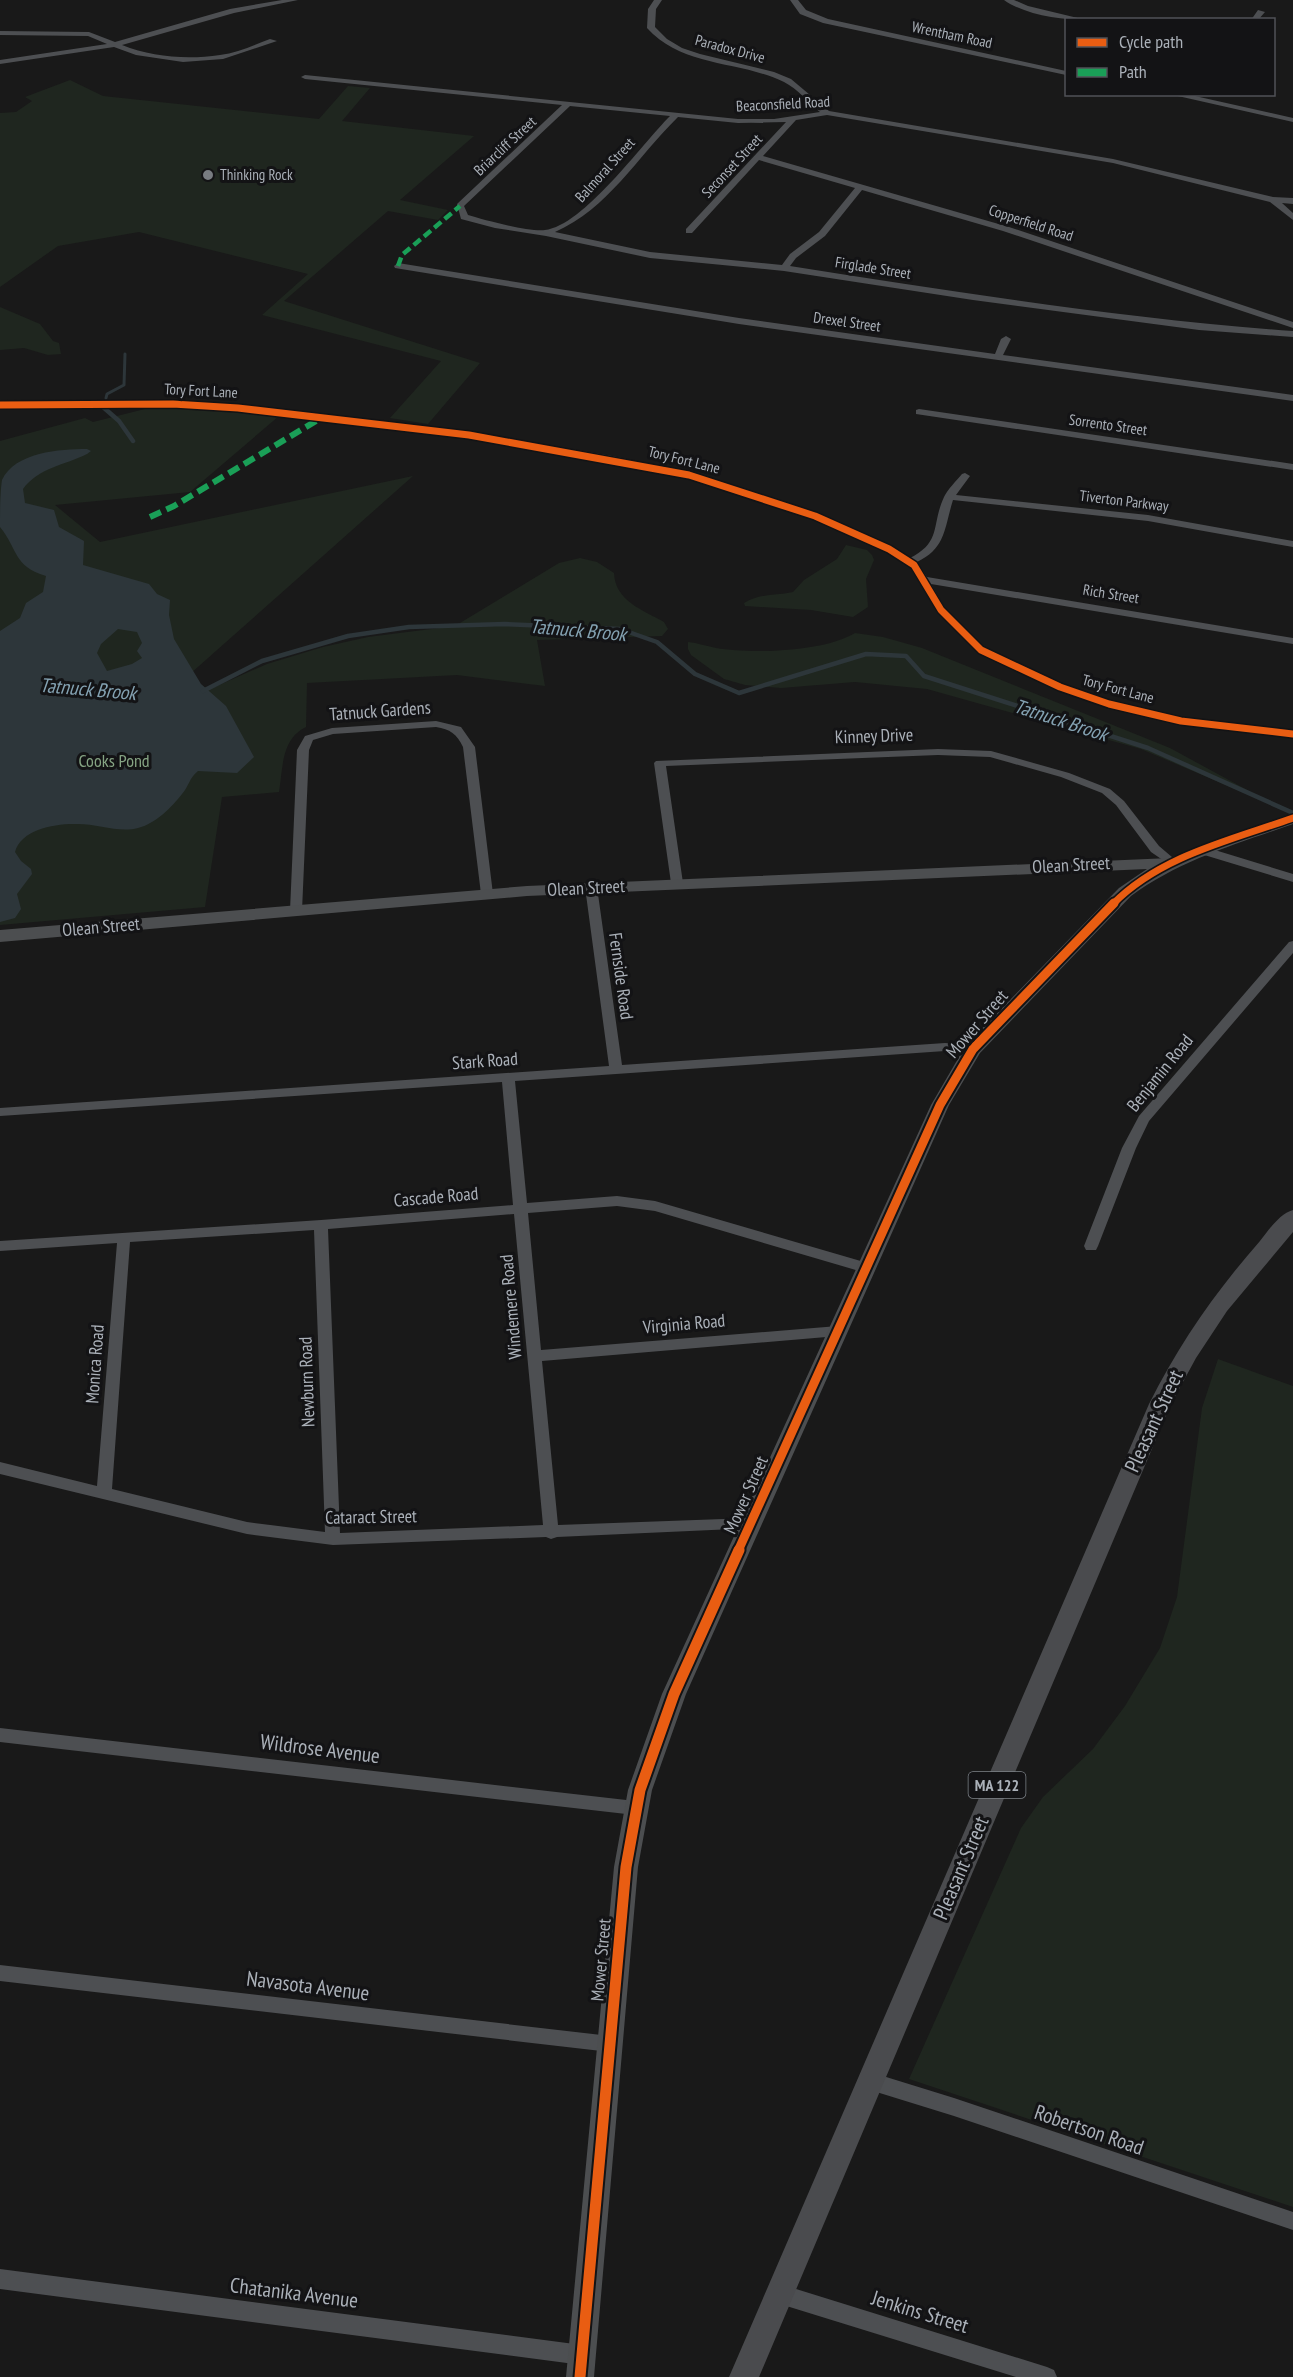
<svg xmlns="http://www.w3.org/2000/svg" width="1293" height="2377" viewBox="0 0 1293 2377" font-family="'PT Sans Narrow',sans-serif">
	<style>
		.green { fill: #1f261f }
		.water { fill: #2d363a; fill-rule: evenodd }
		.lines { fill: none; stroke-linecap: round; stroke-linejoin: round }
		.stream-far1 { stroke: #2d363a; stroke-width: 3 }
		.stream { stroke: #2d363a; stroke-width: 4.5 }
		.street { fill: #4d4f52; fill-rule: evenodd }
		.secondary { fill: #4c4e50; fill-rule: evenodd }
		.primary { fill: #4a4b4e; fill-rule: evenodd }
		.quiet-far1 { stroke: #1a9f57; stroke-width: 4.5; stroke-dasharray: 9 4.5; stroke-linecap: butt }
		.quiet { stroke: #1a9f57; stroke-width: 6; stroke-dasharray: 12 6; stroke-linecap: butt }
		.cycleway-far2-casing { stroke: #131315; stroke-width: 10 }
		.cycleway-far1-casing { stroke: #131315; stroke-width: 13 }
		.cycleway-casing { stroke: #131315; stroke-width: 15 }
		.cycleway-far2 { stroke: #e95d12; stroke-width: 7 }
		.cycleway-far1 { stroke: #e95d12; stroke-width: 9 }
		.cycleway { stroke: #e95d12; stroke-width: 11 }
		.poi-dot { fill: #787c81; stroke: #131315; stroke-width: 2 }
		.labels { text-anchor: middle; stroke-width: 6; stroke-linejoin: round; paint-order: stroke }
		.far-street-label { font-size: 15px; fill: #abb1b9; stroke: #131315 }
		.far-poi-label { font-size: 15px; fill: #abb1b9; stroke: #131315; text-anchor: start }
		.shield { fill: #131315; stroke: #7d8288; stroke-width: 1.5 }
		.shield-label { font-size: 16px; font-weight: bold; fill: #abb1b9 }
		.street-label { font-size: 18px; fill: #abb1b9; stroke: #131315 }
		.park-label { font-size: 18px; fill: #85a383; stroke: #131315 }
		.water-label { font-size: 20px; font-style: italic; fill: #84a2b2; stroke: #131315 }
		.near-street-label { font-size: 21px; fill: #abb1b9; stroke: #131315 }
	</style>
	<rect width="100%" height="100%" fill="#191919"/>
	<path class="green" d="M 70,80 L 103,96 L 319,119 L 348,86 L 370,88 L 342,121 L 474,136 L 400,200 L 448,210 L 438,220 L 388,211 L 284,301 L 480,363 L 428,424 L 390,418 L 441,361 L 262,315 L 308,274 L 139,232 L 58,246 L 0,287 L 0,113 L 16,112 L 32,101 L 25,97 Z
		M 0,307 L 40,324 L 53,341 L 59,343 L 61,354 L 48,355 L 24,348 L 0,350 Z
		M 190,408 L 279,416 L 190,492 L 55,505 L 100,542 L 413,476 L 190,674 L 199,685 L 210,689 L 267,664 L 323,647 L 368,637 L 455,626 L 559,563 L 580,558 L 597,562 L 614,573 C 615,601 643,610 664,622 L 668,629 L 662,636 L 537,640 L 545,686 L 457,675 L 307,683 L 306,727 C 281,739 283,768 279,792 L 222,797 L 205,907 L 0,925 L 0,441 L 85,418 L 93,422 L 145,409 Z
		M 846,545 L 867,550 L 872,555 L 874,560 L 866,579 L 868,607 L 853,617 L 811,610 L 745,606 L 744,603 C 760,593 775,596 793,592 L 804,580 L 837,559 Z
		M 855,633 L 883,637 L 922,648 L 1170,748 L 1282,809 L 1141,749 L 927,689 L 855,682 L 781,688 L 745,685 L 724,679 L 691,655 L 688,649 L 688,642 C 698,643 706,646 716,648 C 752,654 824,652 855,633 Z
		M 1218,1359 L 1293,1386 L 1293,2207 L 909,2079 L 1021,1828 L 1043,1797 L 1093,1749 L 1125,1706 L 1160,1648 L 1177,1597 L 1202,1408 Z"/>
	<path class="water" d="M 87,449 L 91,451 L 87,454 C 65,465 38,468 23,489 L 25,503 L 54,510 L 59,527 L 84,541 L 83,565 L 149,584 L 157,594 L 170,600 L 169,615 L 174,639 L 201,684 L 226,706 L 254,757 L 237,773 L 198,771 C 189,778 189,786 182,794 C 172,807 155,824 138,828 C 119,833 98,824 78,824 C 56,823 21,829 15,852 L 21,861 L 31,869 L 32,874 L 17,894 L 21,909 L 15,918 L 0,922 L 0,631 L 20,618 L 26,603 L 43,592 L 46,576 C 13,566 18,549 0,527 C 0,513 0,493 2,480 C 15,452 60,449 87,449 ZM 118,629 L 137,632 L 142,643 L 137,651 L 142,658 L 132,664 L 107,671 L 97,653 L 101,644 Z"/>
	<g class="lines">
		<path class="stream-far1" d="M 106,398 L 107,394 L 124,385 L 125,354"/>
		<path class="stream" d="M 103,407 L 119,421 L 133,441
			M 203,691 L 262,661 L 348,636 L 409,627 L 505,624 L 620,629 L 657,642 L 695,674 L 739,693 L 866,654 L 906,656 L 924,676 L 1148,748 L 1293,813"/>
		<path class="street" d="M 282,0 L 298,0 L 234,13 L 122,45 C 152,57 187,60 220,55 C 237,53 254,45 270,39 L 277,41 L 223,59 L 183,62 L 136,55 L 114,47 L 0,64 L 0,60 L 107,44 L 88,36 L 0,35 L 0,31 L 89,32 L 115,42 L 230,9 Z
			M 654,0 L 662,0 L 656,9 L 655,27 L 667,39 L 682,48 L 700,54 L 774,72 L 791,79 L 829,111 L 1113,159 L 1273,197 L 1293,198 L 1293,204 L 1282,203 L 1293,213 L 1293,220 L 1270,202 L 1113,163 L 827,115 L 796,120 L 763,156 L 1009,227 L 1293,322 L 1293,328 L 1003,231 L 862,190 L 825,236 L 796,258 L 790,266 C 957,292 1124,319 1293,331 L 1293,337 L 1199,330 L 973,300 L 784,271 L 650,258 L 546,236 L 495,228 L 461,219 L 457,204 L 562,105 L 305,79 L 301,77 L 305,75 L 738,119 L 774,119 L 820,112 C 808,102 798,89 784,82 C 739,60 683,68 647,28 L 648,9 ZM 570,106 L 670,116 C 642,144 583,226 545,230 C 529,232 484,220 468,215 L 464,206 ZM 678,117 L 738,123 L 786,122 L 686,229 L 686,233 L 692,233 L 759,160 L 855,188 L 819,232 L 790,254 L 782,265 L 650,252 L 555,232 C 608,209 637,157 678,117 Z
			M 790,0 L 798,0 L 806,10 L 828,19 L 1066,71 L 1066,75 L 823,23 L 800,14 Z
			M 1004,0 L 1014,0 L 1028,6 L 1086,20 C 1061,20 1025,15 1004,0 Z
			M 1258,10 L 1265,12 L 1258,20 L 1251,20 Z
			M 1169,94 L 1186,94 L 1293,118 L 1293,122 Z
			M 398,263 L 739,318 L 995,354 L 1001,339 L 1006,336 L 1011,339 L 1003,355 L 1293,395 L 1293,401 L 739,324 L 395,268 L 394,266 Z
			M 173,401 L 238,405 L 469,432 L 612,456 L 689,472 L 819,514 L 893,547 L 910,558 C 942,542 931,525 944,497 C 948,489 956,481 962,474 L 965,473 L 970,476 L 956,495 L 1148,515 L 1293,541 L 1293,547 L 1148,521 L 953,500 C 944,529 946,548 917,562 L 927,577 L 1293,638 L 1293,644 L 931,584 L 945,608 L 985,648 L 1064,685 L 1112,702 L 1181,718 L 1293,731 L 1293,737 L 1181,724 L 1105,706 L 1056,689 L 977,652 L 937,612 L 910,567 L 885,551 L 811,518 L 687,477 L 612,462 L 469,438 L 238,411 L 173,407 L 0,408 L 0,402 Z
			M 919,409 L 1293,464 L 1293,470 L 916,414 L 916,410 Z
			M 436,721 L 461,727 L 475,747 L 493,894 L 491,897 L 483,897 L 481,894 L 463,747 C 457,734 450,729 436,727 L 333,734 L 313,740 L 309,750 L 302,911 L 296,915 L 292,914 L 290,911 L 297,750 L 305,736 L 332,728 Z
			M 938,749 L 991,751 L 1069,773 L 1110,789 L 1124,801 L 1159,846 L 1179,863 L 1173,867 L 1151,852 L 1116,805 L 1102,793 L 1061,777 L 990,757 L 938,755 L 666,766 L 683,883 L 677,887 L 671,883 L 654,763 L 656,761 Z
			M 1205,847 L 1293,874 L 1293,882 L 1201,854 L 1199,851 Z
			M 591,883 L 597,887 L 622,1065 L 945,1043 L 973,1045 L 979,1049 L 973,1053 L 945,1051 L 515,1081 L 527,1203 L 617,1196 L 655,1201 L 871,1264 L 873,1268 L 871,1272 L 866,1273 L 655,1211 L 617,1206 L 528,1213 L 541,1350 L 838,1326 L 843,1327 L 845,1331 L 843,1335 L 838,1336 L 542,1361 L 558,1525 L 751,1518 L 756,1520 L 759,1524 L 756,1528 L 557,1537 L 551,1539 L 546,1537 L 333,1545 L 247,1534 L 0,1474 L 0,1462 L 97,1486 L 117,1243 L 0,1251 L 0,1241 L 321,1220 L 513,1205 L 502,1082 L 0,1116 L 0,1108 L 609,1066 L 585,887 ZM 514,1214 L 543,1525 L 340,1533 L 328,1229 ZM 314,1230 L 325,1532 L 247,1522 L 112,1489 L 130,1242 Z
			M 1293,941 L 1293,953 L 1149,1121 L 1136,1148 L 1098,1246 L 1096,1250 L 1086,1250 L 1084,1246 L 1122,1148 L 1139,1116 L 1289,942 Z
			M 0,1728 L 635,1801 L 641,1803 L 643,1808 L 641,1813 L 635,1815 L 0,1742 Z
			M 0,1965 L 610,2036 L 616,2038 L 619,2044 L 616,2050 L 610,2052 L 0,1981 Z
			M 870,2072 L 954,2098 L 1293,2212 L 1293,2230 L 954,2116 L 870,2090 L 864,2087 L 861,2081 L 864,2075 Z
			M 0,2269 L 582,2345 L 589,2348 L 592,2355 L 589,2362 L 582,2365 L 0,2289 Z
			M 780,2284 L 1047,2367 L 1054,2370 L 1057,2377 L 1016,2377 L 780,2304 L 773,2301 L 770,2294 L 773,2287 Z"/>
		<path class="secondary" d="M 1293,813 L 1293,824 C 1237,844 1180,860 1131,896 L 980,1053 L 949,1105 L 686,1694 L 652,1790 L 638,1867 L 594,2377 L 566,2377 L 614,1867 L 628,1790 L 662,1694 L 931,1105 L 966,1045 L 1119,888 L 1147,869 L 527,896 L 0,942 L 0,930 L 527,886 L 1170,858 Z"/>
		<path class="primary" d="M 1293,1210 L 1293,1232 L 1227,1311 L 1196,1358 L 1171,1404 L 759,2377 L 729,2377 L 1149,1404 C 1179,1344 1216,1291 1260,1241 C 1269,1230 1279,1214 1293,1210 Z"/>
		<path class="quiet-far1" d="M 398,266 L 402,255 L 460,206"/>
		<path class="quiet" d="M 150,517 L 174,506 L 321,418"/>
		<defs>
			<path id="cycleway-far2" d="M 0,405 L 173,404 L 238,408 L 469,435 L 689,475 L 815,516 L 889,549 L 914,565 L 941,610 L 981,650 L 1060,687 L 1109,704 L 1181,721 L 1293,734
				M 1113,904 C 1160,856 1231,840 1293,818"/>
			<path id="cycleway-far1" d="M 738,1551 L 940,1105 L 973,1049 L 1114,903"/>
			<path id="cycleway" d="M 580,2377 L 626,1867 L 640,1790 L 674,1694 L 739,1550"/>
		</defs>
		<use href="#cycleway-far2" class="cycleway-far2-casing"/>
		<use href="#cycleway-far1" class="cycleway-far1-casing"/>
		<use href="#cycleway" class="cycleway-casing"/>
		<use href="#cycleway-far2" class="cycleway-far2"/>
		<use href="#cycleway-far1" class="cycleway-far1"/>
		<use href="#cycleway" class="cycleway"/>
	</g>
	<circle class="poi-dot" cx="208" cy="175" r="6"/>
	<g class="labels">
		<g class="far-street-label">
			<text transform="translate(952 35) rotate(12)" y="5">Wrentham Road</text>
			<text transform="translate(730 49) rotate(15)" y="5">Paradox Drive</text>
			<text transform="translate(783 104) rotate(-3)" y="5">Beaconsfield Road</text>
			<text transform="translate(505 146) rotate(-43)" y="5">Briarcliff Street</text>
			<text transform="translate(732 166) rotate(-47)" y="5">Seconset Street</text>
			<text transform="translate(605 170) rotate(-48)" y="5">Balmoral Street</text>
			<text transform="translate(1031 223) rotate(18)" y="5">Copperfield Road</text>
			<text transform="translate(873 268) rotate(9)" y="5">Firglade Street</text>
			<text transform="translate(847 322) rotate(8)" y="5">Drexel Street</text>
			<text transform="translate(201 391) rotate(3)" y="5">Tory Fort Lane</text>
			<text transform="translate(1108 425) rotate(8)" y="5">Sorrento Street</text>
			<text transform="translate(684 460) rotate(14)" y="5">Tory Fort Lane</text>
			<text transform="translate(1124 501) rotate(7)" y="5">Tiverton Parkway</text>
			<text transform="translate(1111 594) rotate(9)" y="5">Rich Street</text>
			<text transform="translate(1118 689) rotate(15)" y="5">Tory Fort Lane</text>
		</g>
		<g class="far-poi-label">
			<text x="220" y="180">Thinking Rock</text>
		</g>
		<rect class="shield" x="968.5" y="1772" width="57" height="26" rx="4.5"/>
		<g class="shield-label">
			<text x="997" y="1791">MA 122</text>
		</g>
		<g class="street-label">
			<text transform="translate(380 711) rotate(-4)" y="6">Tatnuck Gardens</text>
			<text transform="translate(874 736) rotate(-2)" y="6">Kinney Drive</text>
			<text transform="translate(1071 865) rotate(-3)" y="6">Olean Street</text>
			<text transform="translate(586 888) rotate(-3)" y="6">Olean Street</text>
			<text transform="translate(101 927) rotate(-5)" y="6">Olean Street</text>
			<text transform="translate(621 976) rotate(82)" y="6">Fernside Road</text>
			<text transform="translate(977 1024) rotate(-49)" y="6">Mower Street</text>
			<text transform="translate(485 1061) rotate(-4)" y="6">Stark Road</text>
			<text transform="translate(1160 1073) rotate(-51)" y="6">Benjamin Road</text>
			<text transform="translate(436 1197) rotate(-5)" y="6">Cascade Road</text>
			<text transform="translate(511 1307) rotate(-95)" y="6">Windemere Road</text>
			<text transform="translate(684 1324) rotate(-5)" y="6">Virginia Road</text>
			<text transform="translate(95 1364) rotate(-86)" y="6">Monica Road</text>
			<text transform="translate(307 1382) rotate(-92)" y="6">Newburn Road</text>
			<text transform="translate(746 1495) rotate(-66)" y="6">Mower Street</text>
			<text transform="translate(371 1517) rotate(-1)" y="6">Cataract Street</text>
			<text transform="translate(601 1960) rotate(-85)" y="6">Mower Street</text>
		</g>
		<g class="park-label">
			<text x="114" y="767">Cooks Pond</text>
		</g>
		<g class="water-label">
			<text transform="translate(578 630) rotate(5)" y="7">Tatnuck Brook</text>
			<text transform="translate(88 689) rotate(5)" y="7">Tatnuck Brook</text>
			<text transform="translate(1061 720) rotate(18)" y="7">Tatnuck Brook</text>
		</g>
		<g class="near-street-label">
			<text transform="translate(1154 1421) rotate(-65)" y="7">Pleasant Street</text>
			<text transform="translate(320 1749) rotate(7)" y="7">Wildrose Avenue</text>
			<text transform="translate(961 1868) rotate(-67)" y="7">Pleasant Street</text>
			<text transform="translate(308 1986) rotate(7)" y="7">Navasota Avenue</text>
			<text transform="translate(1089 2130) rotate(19)" y="7">Robertson Road</text>
			<text transform="translate(294 2293) rotate(7)" y="7">Chatanika Avenue</text>
			<text transform="translate(920 2312) rotate(17)" y="7">Jenkins Street</text>
		</g>
	</g>
	<rect x="1065" y="18" width="210" height="78" fill="#131315" stroke="#505257" stroke-width="1.5"/>
	<rect x="1077" y="38" width="30" height="9" fill="#e95d12" stroke="#505257" stroke-width="1.5"/>
	<text x="1119" y="48" font-size="18" fill="#abb1b9">Cycle path</text>
	<rect x="1077" y="68" width="30" height="9" fill="#1a9f57" stroke="#505257" stroke-width="1.5"/>
	<text x="1119" y="78" font-size="18" fill="#abb1b9">Path</text>
</svg>
